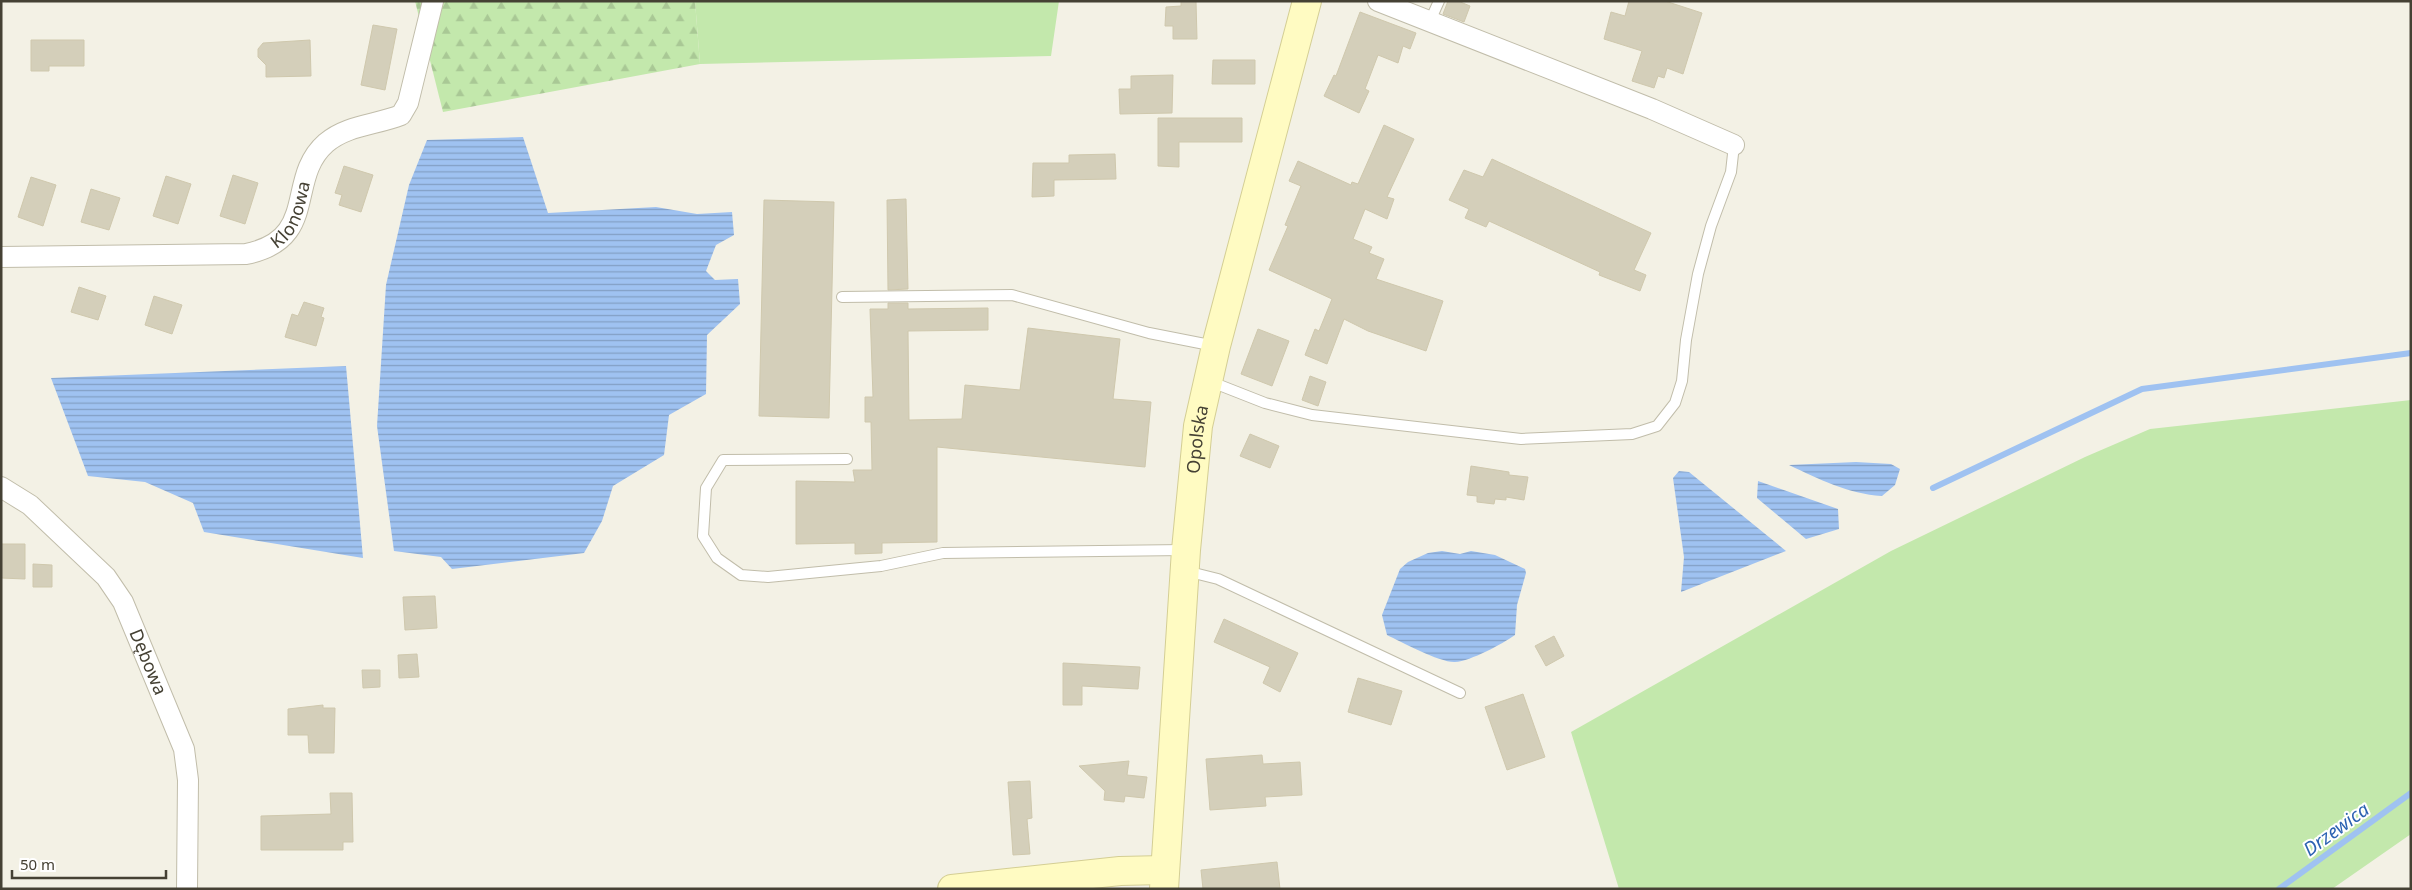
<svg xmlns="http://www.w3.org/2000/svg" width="2412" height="890" viewBox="0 0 2412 890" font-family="'Noto Sans',sans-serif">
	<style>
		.green { fill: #c3e8ac }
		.forest { fill: url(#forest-firs) }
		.water { fill: url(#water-rules) }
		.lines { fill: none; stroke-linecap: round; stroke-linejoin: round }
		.stream { stroke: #9fc2f1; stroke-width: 6 }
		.building { fill: #d4cfba; stroke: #cfc8ad }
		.lane-casing { stroke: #c1bdaa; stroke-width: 12 }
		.street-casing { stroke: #c1bdaa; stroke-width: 22 }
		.secondary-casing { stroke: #d4ce94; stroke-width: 30 }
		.lane { stroke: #fff; stroke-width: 10 }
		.street { stroke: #fff; stroke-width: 20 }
		.secondary { stroke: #fffbc2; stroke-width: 28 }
		.labels { text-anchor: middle; stroke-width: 4; stroke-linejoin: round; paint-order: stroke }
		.street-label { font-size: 18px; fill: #454134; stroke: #fff }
		.water-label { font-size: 19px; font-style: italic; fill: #2c62b2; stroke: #fff }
	</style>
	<defs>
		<pattern id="forest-firs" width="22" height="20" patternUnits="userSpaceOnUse" patternTransform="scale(1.25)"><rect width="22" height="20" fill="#c3e8ac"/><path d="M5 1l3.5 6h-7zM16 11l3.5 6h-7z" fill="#a9c895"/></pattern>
		<pattern id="water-rules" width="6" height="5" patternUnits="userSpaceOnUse" patternTransform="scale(1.25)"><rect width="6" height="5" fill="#9fc2f1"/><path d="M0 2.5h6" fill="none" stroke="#839fc4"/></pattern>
	</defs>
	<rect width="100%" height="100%" fill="#f3f1e5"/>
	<path class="green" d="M 695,1 L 1059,1 L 1051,56 L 700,64 Z
		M 2411,400 L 2411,834 L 2332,889 L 1619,889 L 1571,732 L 1891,551 L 2085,457 L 2150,429 Z"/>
	<path class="forest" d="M 415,1 L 695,1 L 700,64 L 443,112 Z"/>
	<path class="water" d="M 523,137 L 548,213 L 656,207 L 697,214 L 732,212 L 734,235 L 716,245 L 706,271 L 715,280 L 738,279 L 740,304 L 707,335 L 706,394 L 669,415 L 664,455 L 613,486 L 602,521 L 584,553 L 452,569 L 441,557 L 394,551 L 377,426 L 386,285 L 409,185 L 427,140 Z
		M 346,366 L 363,558 L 204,532 L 193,503 L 145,482 L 88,476 L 51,378 Z
		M 1856,462 L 1891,464 L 1900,469 L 1895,485 L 1882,496 C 1848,494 1819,479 1789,465 Z
		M 1679,471 L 1689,472 L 1786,551 L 1681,592 L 1684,557 L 1673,478 Z
		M 1758,481 L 1838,509 L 1839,529 L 1806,539 L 1757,498 Z
		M 1442,551 L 1460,554 L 1471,551 L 1495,555 L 1525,569 L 1526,573 L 1517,605 L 1515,635 C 1502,644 1471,661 1455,662 C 1441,663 1401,642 1387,635 L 1382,615 L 1400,569 L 1408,562 L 1428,553 Z"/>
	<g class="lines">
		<path class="stream" d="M 1933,488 L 2142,389 L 2411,353
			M 2279,889 L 2411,793"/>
	</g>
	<path class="building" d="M 1181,1 L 1196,1 L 1197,39 L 1173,39 L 1173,26 L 1165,26 L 1166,7 L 1181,6 Z
		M 1448,1 L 1458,1 L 1470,6 L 1464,22 L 1443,14 Z
		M 1629,1 L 1665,1 L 1702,13 L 1683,74 L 1667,68 L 1664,78 L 1658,76 L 1654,88 L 1632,81 L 1642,51 L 1604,39 L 1611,12 L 1625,16 Z
		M 1360,12 L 1416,33 L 1410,49 L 1403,46 L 1398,63 L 1378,55 L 1365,89 L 1369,91 L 1359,113 L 1324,96 L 1334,75 L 1336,76 Z
		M 373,25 L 397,29 L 385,90 L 361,85 Z
		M 31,40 L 84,40 L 84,66 L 49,66 L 49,71 L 31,71 Z
		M 310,40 L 311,76 L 266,77 L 266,65 L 258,57 L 258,49 L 263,43 Z
		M 1213,60 L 1255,60 L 1255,84 L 1212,84 Z
		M 1173,75 L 1172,113 L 1120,114 L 1119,89 L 1131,89 L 1131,76 Z
		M 1158,118 L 1242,118 L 1242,142 L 1179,142 L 1179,167 L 1158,166 Z
		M 1384,125 L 1414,139 L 1387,197 L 1394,199 L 1387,219 L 1365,209 L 1353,239 L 1372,247 L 1369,253 L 1384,259 L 1376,279 L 1443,301 L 1426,351 L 1368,331 L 1344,319 L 1327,364 L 1305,355 L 1315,329 L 1319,331 L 1332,299 L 1269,270 L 1288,226 L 1285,225 L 1301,186 L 1289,181 L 1298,161 L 1351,185 L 1352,182 L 1358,184 Z
		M 1115,154 L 1116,179 L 1054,180 L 1054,196 L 1032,197 L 1033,163 L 1069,163 L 1069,155 Z
		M 1492,159 L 1651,233 L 1634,270 L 1646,275 L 1640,291 L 1599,275 L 1600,272 L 1489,221 L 1486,227 L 1465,218 L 1469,209 L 1449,200 L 1464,170 L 1483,177 Z
		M 344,166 L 373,175 L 361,212 L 339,205 L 342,195 L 335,193 Z
		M 233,175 L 258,183 L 245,224 L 220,216 Z
		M 166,176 L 191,184 L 178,224 L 153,216 Z
		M 31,177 L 56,185 L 43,226 L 18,217 Z
		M 91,189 L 120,198 L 109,230 L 81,222 Z
		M 906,199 L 908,289 L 888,290 L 887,200 Z
		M 764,200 L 834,202 L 829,418 L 759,416 Z
		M 79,287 L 106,296 L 98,320 L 71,312 Z
		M 154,296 L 182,305 L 172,334 L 145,325 Z
		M 304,302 L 324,308 L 321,317 L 324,318 L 316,346 L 285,337 L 292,314 L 298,316 Z
		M 888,303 L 908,303 L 908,309 L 988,308 L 988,330 L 908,331 L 909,420 L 962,419 L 965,385 L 1020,390 L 1028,328 L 1120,339 L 1113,399 L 1151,402 L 1145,467 L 937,447 L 937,542 L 882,543 L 882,553 L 855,554 L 855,543 L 796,544 L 796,481 L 855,482 L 853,470 L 872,470 L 871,422 L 865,422 L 865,397 L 873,397 L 870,309 L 888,309 Z
		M 1258,329 L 1289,341 L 1272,386 L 1241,374 Z
		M 1310,376 L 1326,382 L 1318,406 L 1302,400 Z
		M 1250,434 L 1279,446 L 1270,468 L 1240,456 Z
		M 1471,466 L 1509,472 L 1509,475 L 1528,477 L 1524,500 L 1506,497 L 1506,500 L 1495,499 L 1494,504 L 1477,502 L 1477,496 L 1467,495 Z
		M 1,544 L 25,544 L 25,579 L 1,578 Z
		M 33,564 L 52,565 L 52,587 L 33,587 Z
		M 435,596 L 437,628 L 405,630 L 403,597 Z
		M 1224,619 L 1298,653 L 1280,692 L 1263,683 L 1270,667 L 1214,642 Z
		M 1554,636 L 1564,656 L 1546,666 L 1535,646 Z
		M 417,654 L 419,677 L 399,678 L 398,655 Z
		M 1063,663 L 1140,667 L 1138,689 L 1082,686 L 1082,705 L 1063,705 Z
		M 362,670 L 380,670 L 380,687 L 363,688 Z
		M 1358,678 L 1402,691 L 1391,725 L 1348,712 Z
		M 1523,694 L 1545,757 L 1507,770 L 1485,707 Z
		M 323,705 L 323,708 L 335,708 L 334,753 L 309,753 L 308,735 L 288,735 L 288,709 Z
		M 1262,755 L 1263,764 L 1300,762 L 1302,795 L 1265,797 L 1266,806 L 1210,810 L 1206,759 Z
		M 1129,761 L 1127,775 L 1147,777 L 1144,798 L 1125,796 L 1124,802 L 1104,800 L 1105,791 L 1079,766 Z
		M 1030,781 L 1032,818 L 1027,819 L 1030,854 L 1013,855 L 1008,782 Z
		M 330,793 L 352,793 L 353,842 L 343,842 L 343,850 L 261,850 L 261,816 L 331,814 Z
		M 1277,862 L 1280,889 L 1203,889 L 1201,870 Z"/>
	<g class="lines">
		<defs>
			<path id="lane" d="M 1430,21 L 1439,1
				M 842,297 L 1012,295 L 1149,333 L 1215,346
				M 1209,381 L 1265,403 L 1312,415 L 1521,439 L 1632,434 L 1657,426 L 1675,403 L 1682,381 L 1686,340 L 1698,274 L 1711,226 L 1731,172 L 1734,145
				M 847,459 L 723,460 L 706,488 L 703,536 L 717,558 L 741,575 L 768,577 L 881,566 L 943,553 L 1185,550
				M 1186,571 L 1218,579 L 1460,693"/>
			<g id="street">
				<path d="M 1378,1 L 1652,109 L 1734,145"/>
				<path id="s1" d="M 1,257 L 246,254 C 320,239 285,179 326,143 C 347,125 376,125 401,115 L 408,103 L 433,1"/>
				<path id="s2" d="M 1,487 L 30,505 L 106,577 L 123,602 L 184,749 L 188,780 L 187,889"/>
			</g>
			<g id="secondary">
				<path d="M 952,889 L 1120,871 L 1164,870"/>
				<path id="s3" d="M 1164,889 L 1186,550 L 1198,426 L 1216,346 L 1307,1"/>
			</g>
		</defs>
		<use href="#lane" class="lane-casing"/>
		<use href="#street" class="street-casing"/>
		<use href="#secondary" class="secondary-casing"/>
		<use href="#lane" class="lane"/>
		<use href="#street" class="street"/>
		<use href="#secondary" class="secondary"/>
	</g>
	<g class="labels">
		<g class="street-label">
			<text dy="6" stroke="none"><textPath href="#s1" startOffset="310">Klonowa</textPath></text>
			<text dy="6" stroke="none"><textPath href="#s3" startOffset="451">Opolska</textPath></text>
			<text dy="6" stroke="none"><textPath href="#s2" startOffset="234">Dębowa</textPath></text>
		</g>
		<g class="water-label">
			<text transform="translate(2336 829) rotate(-36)" y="7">Drzewica</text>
		</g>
	</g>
	<rect width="2412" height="890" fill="none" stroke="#454134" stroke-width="5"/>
	<path d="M12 870v8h154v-8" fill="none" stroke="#454134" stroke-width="2.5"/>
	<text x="20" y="870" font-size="15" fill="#454134" stroke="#ffffff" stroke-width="4" paint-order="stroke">50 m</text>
</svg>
